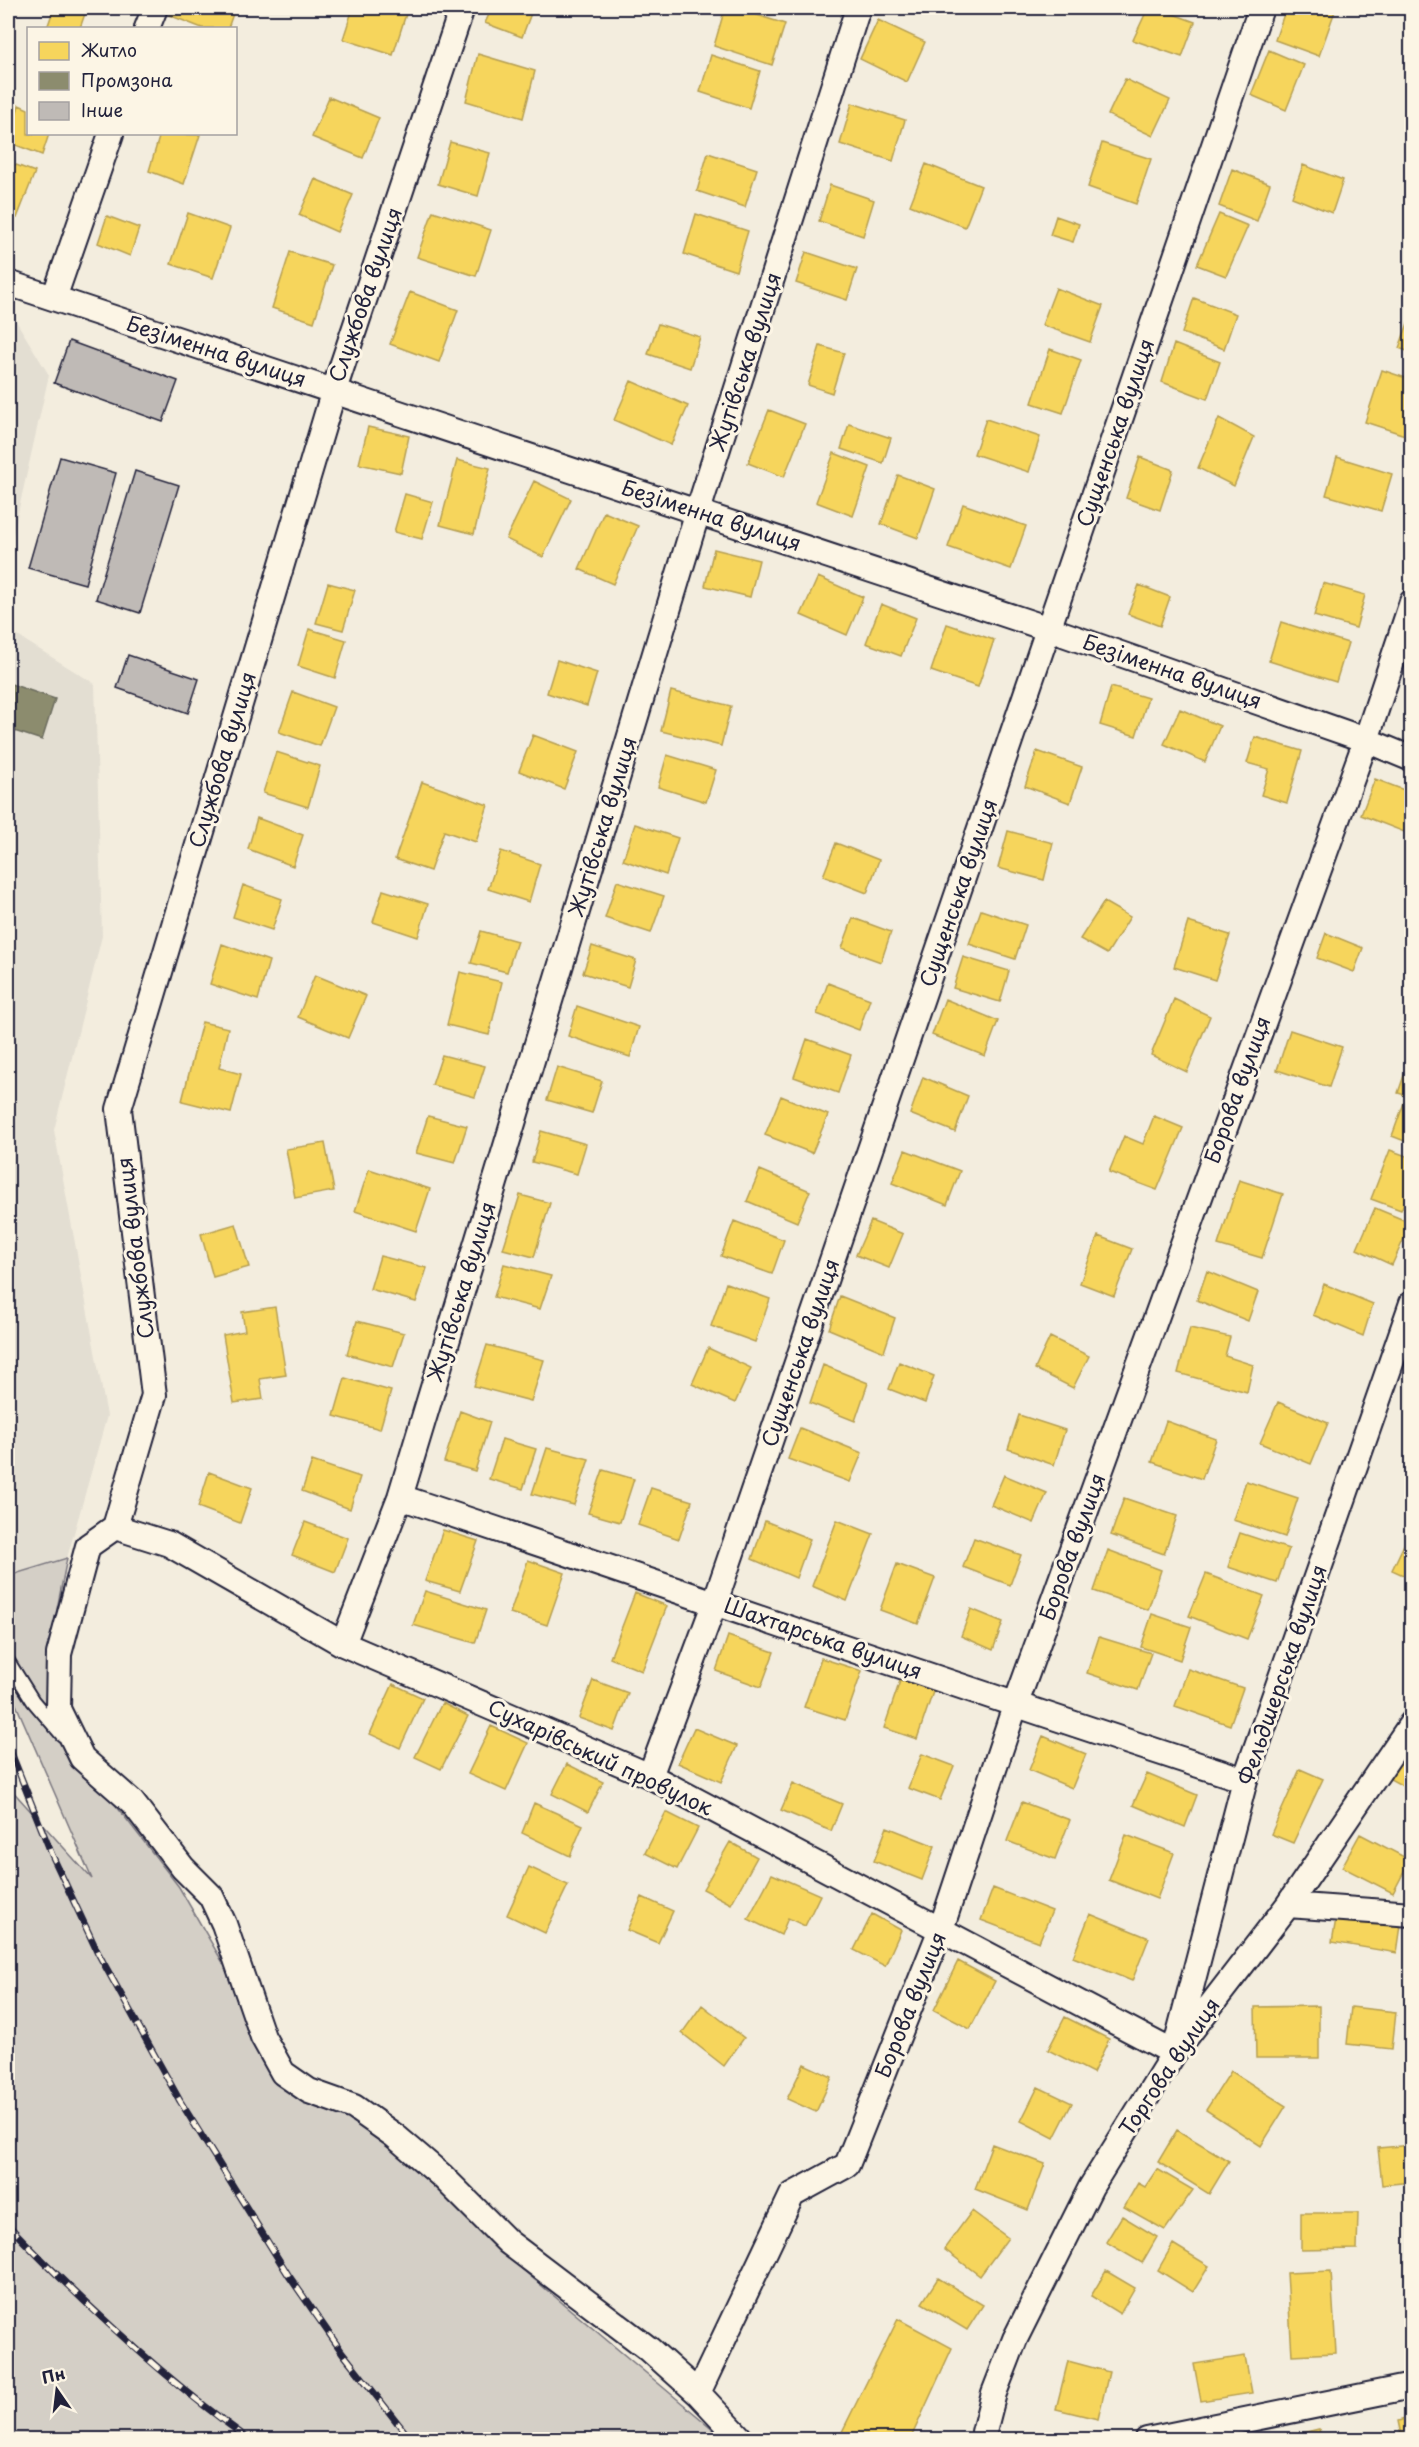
<svg xmlns="http://www.w3.org/2000/svg" width="1419" height="2447" viewBox="0 0 1419 2447" font-family="'Playpen Sans',sans-serif">
	<style>
		.built { fill: #e3ded2 }
		.green { fill: #d4cfc6; stroke: #7b7880; stroke-width: 1.5 }
		.homes { fill: #f6d55c; stroke: #b69f52; stroke-width: 1.5 }
		.industry { fill: #8c8c6e; stroke: #6c6c5f; stroke-width: 1.5 }
		.building { fill: #bfbab6; stroke: #22223b; stroke-width: 1.5 }
		.lines { fill: none; stroke-linecap: round; stroke-linejoin: round }
		.service-casing { stroke: #22223b; stroke-width: 16 }
		.minor-casing { stroke: #22223b; stroke-width: 28 }
		.service { stroke: #fcf5e5; stroke-width: 12 }
		.minor { stroke: #fcf5e5; stroke-width: 24 }
		.rail-casing { stroke: #22223b; stroke-width: 7 }
		.rail { stroke: #fcf5e5; stroke-width: 4.5; stroke-dasharray: 14; stroke-linecap: butt }
		.labels { text-anchor: middle; stroke-width: 6; stroke-linejoin: round; paint-order: stroke }
		.street-label { font-size: 21px; fill: #22223b; stroke: #fcf5e5 }
	</style>
	<rect width="100%" height="100%" fill="#f3edde"/>
	<filter id="ink" filterUnits="userSpaceOnUse"><feTurbulence type="fractalNoise" baseFrequency=".0167" numOctaves="2"/><feDisplacementMap in="SourceGraphic" scale="12" xChannelSelector="R" yChannelSelector="G"/><feConvolveMatrix kernelMatrix="1 2 1 2 8 2 1 2 1" color-interpolation-filters="sRGB"/></filter>
	<g filter="url(#ink)">
		<path class="built" d="M 8,308 L 49,375 L 8,557 Z
			M 8,630 L 95,684 L 102,936 L 54,1130 L 107,1416 L 67,1558 L 8,1576 Z"/>
		<path class="green" d="M 67,1558 L 47,1660 L 59,1732 L 179,1887 L 258,2023 L 280,2067 L 368,2125 L 523,2270 L 714,2430 L 723,2439 L 8,2439 L 8,1786 L 92,1879 L 8,1686 L 8,1576 Z"/>
		<path class="homes" d="M 54,8 L 87,8 L 80,28 L 47,28 Z
			M 172,8 L 235,8 L 228,28 L 202,28 L 169,15 Z
			M 353,8 L 384,8 L 406,14 L 393,55 L 343,39 Z
			M 492,8 L 533,8 L 522,37 L 485,23 Z
			M 725,8 L 735,8 L 785,24 L 772,65 L 714,46 Z
			M 1148,8 L 1157,8 L 1195,22 L 1182,57 L 1133,40 Z
			M 1286,8 L 1336,8 L 1319,56 L 1275,40 Z
			M 878,20 L 925,42 L 907,82 L 860,59 Z
			M 1269,50 L 1304,65 L 1286,110 L 1251,95 Z
			M 478,54 L 535,71 L 523,118 L 466,101 Z
			M 711,55 L 760,71 L 749,108 L 700,92 Z
			M 1125,79 L 1170,100 L 1153,136 L 1108,115 Z
			M 329,97 L 379,118 L 363,158 L 312,137 Z
			M 852,103 L 905,120 L 893,161 L 840,144 Z
			M 19,105 L 28,109 L 28,134 L 49,134 L 42,155 L 8,142 Z
			M 160,134 L 200,135 L 184,184 L 149,171 Z
			M 450,142 L 490,153 L 478,196 L 438,184 Z
			M 1102,143 L 1151,159 L 1136,204 L 1088,187 Z
			M 708,153 L 757,169 L 745,207 L 697,191 Z
			M 8,162 L 35,172 L 17,218 L 8,215 Z
			M 926,164 L 981,186 L 965,227 L 910,205 Z
			M 1303,165 L 1343,180 L 1332,213 L 1292,197 Z
			M 1232,169 L 1270,184 L 1257,221 L 1219,206 Z
			M 315,179 L 353,195 L 337,232 L 299,215 Z
			M 830,185 L 874,200 L 863,236 L 819,221 Z
			M 433,211 L 491,230 L 476,276 L 417,257 Z
			M 188,213 L 230,228 L 213,278 L 171,264 Z
			M 696,214 L 748,231 L 736,271 L 684,254 Z
			M 1219,214 L 1248,226 L 1226,276 L 1197,265 Z
			M 107,216 L 139,228 L 130,256 L 98,243 Z
			M 1056,216 L 1079,224 L 1073,242 L 1050,235 Z
			M 290,252 L 332,265 L 314,322 L 272,308 Z
			M 806,252 L 857,269 L 847,300 L 796,283 Z
			M 1056,288 L 1103,306 L 1090,342 L 1042,325 Z
			M 410,292 L 458,310 L 439,362 L 390,344 Z
			M 1194,298 L 1236,314 L 1224,349 L 1182,333 Z
			M 1411,315 L 1412,315 L 1412,353 L 1399,348 Z
			M 658,324 L 700,337 L 690,368 L 648,354 Z
			M 1174,344 L 1220,362 L 1207,399 L 1162,382 Z
			M 820,346 L 844,353 L 832,393 L 808,385 Z
			M 1050,349 L 1081,360 L 1063,413 L 1032,403 Z
			M 1382,370 L 1412,380 L 1412,426 L 1408,436 L 1365,422 Z
			M 631,381 L 688,406 L 671,445 L 614,420 Z
			M 769,410 L 805,424 L 784,477 L 748,463 Z
			M 1219,418 L 1254,437 L 1234,486 L 1198,468 Z
			M 986,419 L 1040,437 L 1029,472 L 974,454 Z
			M 849,424 L 891,438 L 883,463 L 841,449 Z
			M 368,427 L 409,436 L 401,473 L 359,464 Z
			M 834,453 L 870,467 L 853,516 L 816,502 Z
			M 1140,457 L 1173,470 L 1160,510 L 1126,498 Z
			M 1337,457 L 1392,474 L 1381,511 L 1326,495 Z
			M 457,460 L 490,468 L 474,534 L 440,525 Z
			M 898,475 L 935,489 L 918,538 L 881,524 Z
			M 534,481 L 571,499 L 543,557 L 506,539 Z
			M 405,494 L 433,502 L 422,539 L 394,532 Z
			M 963,504 L 1026,526 L 1011,569 L 948,547 Z
			M 604,512 L 638,526 L 613,584 L 579,569 Z
			M 714,549 L 759,560 L 750,597 L 705,586 Z
			M 818,577 L 863,597 L 847,635 L 801,615 Z
			M 328,583 L 355,590 L 343,630 L 316,623 Z
			M 1323,583 L 1365,595 L 1356,628 L 1314,616 Z
			M 1139,585 L 1170,597 L 1160,626 L 1128,614 Z
			M 881,604 L 916,618 L 901,656 L 866,643 Z
			M 1281,622 L 1348,643 L 1336,682 L 1269,661 Z
			M 947,624 L 994,640 L 978,687 L 931,671 Z
			M 309,629 L 346,640 L 335,678 L 298,666 Z
			M 557,660 L 597,673 L 587,706 L 547,693 Z
			M 1111,687 L 1148,698 L 1136,736 L 1100,725 Z
			M 671,691 L 731,706 L 721,746 L 661,731 Z
			M 293,692 L 334,707 L 320,746 L 279,732 Z
			M 1180,709 L 1220,726 L 1205,762 L 1164,744 Z
			M 533,735 L 578,752 L 564,789 L 519,771 Z
			M 1255,737 L 1302,751 L 1287,803 L 1261,795 L 1269,769 L 1247,763 Z
			M 1037,751 L 1082,767 L 1070,803 L 1025,786 Z
			M 276,752 L 320,766 L 308,807 L 263,793 Z
			M 667,755 L 716,770 L 706,802 L 658,787 Z
			M 1375,779 L 1412,793 L 1412,835 L 1361,815 Z
			M 422,782 L 488,805 L 476,842 L 444,831 L 430,871 L 395,859 Z
			M 257,818 L 303,835 L 293,866 L 248,849 Z
			M 635,824 L 678,838 L 666,875 L 623,860 Z
			M 1008,831 L 1053,843 L 1044,880 L 998,868 Z
			M 836,843 L 879,860 L 867,893 L 823,876 Z
			M 501,851 L 540,864 L 529,902 L 488,889 Z
			M 617,881 L 664,896 L 651,933 L 605,918 Z
			M 243,885 L 282,899 L 272,930 L 233,917 Z
			M 383,890 L 428,904 L 418,937 L 373,922 Z
			M 1104,902 L 1130,917 L 1107,954 L 1080,939 Z
			M 981,910 L 1026,925 L 1015,959 L 969,944 Z
			M 853,918 L 891,932 L 881,962 L 842,948 Z
			M 1188,922 L 1230,935 L 1215,980 L 1174,967 Z
			M 481,931 L 517,941 L 507,972 L 471,963 Z
			M 1326,933 L 1363,948 L 1354,972 L 1317,958 Z
			M 222,944 L 269,961 L 258,1000 L 210,984 Z
			M 592,946 L 636,960 L 628,987 L 583,973 Z
			M 963,957 L 1009,971 L 1000,1002 L 953,988 Z
			M 460,972 L 502,982 L 489,1035 L 447,1025 Z
			M 315,975 L 366,996 L 348,1038 L 298,1017 Z
			M 828,983 L 870,999 L 859,1030 L 817,1014 Z
			M 945,999 L 998,1021 L 985,1056 L 932,1035 Z
			M 1174,999 L 1210,1016 L 1187,1072 L 1151,1055 Z
			M 577,1006 L 639,1027 L 630,1057 L 568,1036 Z
			M 202,1022 L 228,1028 L 219,1068 L 241,1074 L 231,1113 L 182,1101 Z
			M 1290,1030 L 1342,1047 L 1329,1087 L 1277,1070 Z
			M 807,1039 L 851,1055 L 838,1093 L 794,1077 Z
			M 1412,1052 L 1412,1097 L 1398,1093 Z
			M 442,1055 L 485,1066 L 475,1097 L 432,1085 Z
			M 557,1067 L 602,1081 L 592,1113 L 547,1100 Z
			M 923,1077 L 968,1096 L 955,1132 L 910,1114 Z
			M 781,1096 L 828,1115 L 812,1153 L 765,1135 Z
			M 1404,1103 L 1412,1106 L 1412,1144 L 1392,1136 Z
			M 428,1116 L 467,1126 L 455,1163 L 416,1153 Z
			M 1154,1116 L 1183,1128 L 1157,1190 L 1109,1172 L 1124,1136 L 1143,1144 Z
			M 541,1131 L 586,1144 L 577,1174 L 532,1162 Z
			M 325,1143 L 334,1191 L 295,1198 L 286,1149 Z
			M 905,1150 L 960,1171 L 947,1205 L 892,1183 Z
			M 1390,1150 L 1412,1158 L 1412,1184 L 1401,1210 L 1371,1199 Z
			M 369,1169 L 430,1189 L 416,1231 L 355,1211 Z
			M 760,1170 L 810,1191 L 797,1222 L 747,1201 Z
			M 1239,1180 L 1283,1194 L 1262,1258 L 1218,1245 Z
			M 520,1195 L 550,1203 L 534,1257 L 503,1249 Z
			M 1375,1208 L 1411,1223 L 1392,1265 L 1357,1249 Z
			M 734,1221 L 784,1240 L 772,1274 L 721,1256 Z
			M 871,1221 L 903,1234 L 889,1268 L 856,1255 Z
			M 236,1224 L 249,1267 L 213,1277 L 201,1234 Z
			M 1098,1236 L 1132,1249 L 1114,1296 L 1080,1283 Z
			M 380,1256 L 427,1268 L 416,1302 L 370,1289 Z
			M 504,1264 L 551,1276 L 540,1309 L 494,1297 Z
			M 1207,1271 L 1258,1292 L 1248,1321 L 1197,1300 Z
			M 726,1283 L 770,1299 L 755,1342 L 711,1326 Z
			M 1324,1284 L 1373,1304 L 1363,1336 L 1313,1315 Z
			M 840,1296 L 895,1318 L 884,1352 L 829,1329 Z
			M 275,1307 L 286,1375 L 260,1379 L 263,1399 L 234,1403 L 223,1335 L 245,1331 L 242,1312 Z
			M 357,1321 L 404,1333 L 393,1367 L 347,1354 Z
			M 1190,1328 L 1230,1337 L 1225,1356 L 1253,1365 L 1247,1392 L 1178,1373 Z
			M 1050,1337 L 1089,1356 L 1073,1388 L 1035,1369 Z
			M 487,1345 L 544,1360 L 531,1401 L 474,1386 Z
			M 708,1348 L 751,1368 L 735,1403 L 692,1384 Z
			M 899,1362 L 934,1376 L 925,1403 L 889,1389 Z
			M 823,1365 L 868,1383 L 855,1421 L 810,1403 Z
			M 345,1378 L 391,1391 L 380,1429 L 334,1416 Z
			M 1278,1402 L 1328,1423 L 1311,1464 L 1260,1443 Z
			M 460,1411 L 490,1422 L 475,1471 L 444,1462 Z
			M 1019,1415 L 1065,1430 L 1054,1465 L 1008,1449 Z
			M 1166,1421 L 1216,1439 L 1202,1479 L 1152,1462 Z
			M 800,1428 L 862,1453 L 850,1482 L 788,1459 Z
			M 502,1439 L 536,1449 L 523,1489 L 489,1479 Z
			M 547,1448 L 589,1459 L 574,1505 L 532,1494 Z
			M 312,1461 L 360,1477 L 350,1509 L 302,1491 Z
			M 603,1470 L 634,1479 L 620,1522 L 588,1513 Z
			M 209,1472 L 252,1488 L 240,1523 L 198,1507 Z
			M 1004,1475 L 1047,1493 L 1034,1523 L 991,1505 Z
			M 1246,1481 L 1298,1498 L 1285,1537 L 1233,1520 Z
			M 651,1488 L 692,1501 L 679,1539 L 638,1525 Z
			M 1124,1498 L 1177,1516 L 1164,1554 L 1111,1535 Z
			M 837,1520 L 873,1534 L 847,1601 L 812,1586 Z
			M 765,1521 L 810,1539 L 796,1578 L 752,1559 Z
			M 305,1522 L 348,1538 L 335,1572 L 292,1555 Z
			M 443,1530 L 478,1541 L 460,1591 L 425,1581 Z
			M 1410,1532 L 1412,1532 L 1412,1579 L 1392,1570 Z
			M 1240,1533 L 1289,1549 L 1277,1583 L 1228,1567 Z
			M 974,1538 L 1021,1555 L 1010,1585 L 963,1567 Z
			M 1108,1550 L 1161,1570 L 1148,1610 L 1094,1591 Z
			M 528,1560 L 565,1573 L 547,1625 L 510,1613 Z
			M 897,1564 L 935,1578 L 918,1624 L 880,1610 Z
			M 1206,1574 L 1264,1596 L 1247,1639 L 1189,1616 Z
			M 425,1591 L 486,1610 L 475,1643 L 413,1625 Z
			M 635,1593 L 667,1606 L 642,1671 L 610,1658 Z
			M 971,1609 L 1003,1622 L 993,1650 L 961,1636 Z
			M 1152,1614 L 1191,1627 L 1180,1660 L 1141,1647 Z
			M 728,1636 L 774,1652 L 761,1687 L 716,1671 Z
			M 1099,1637 L 1151,1653 L 1138,1690 L 1087,1673 Z
			M 821,1658 L 862,1671 L 845,1720 L 804,1707 Z
			M 1188,1669 L 1243,1688 L 1230,1725 L 1175,1706 Z
			M 902,1675 L 935,1686 L 917,1739 L 884,1728 Z
			M 593,1680 L 628,1693 L 614,1731 L 579,1718 Z
			M 393,1684 L 423,1698 L 400,1748 L 370,1734 Z
			M 442,1703 L 468,1716 L 441,1769 L 415,1757 Z
			M 491,1726 L 528,1743 L 506,1791 L 468,1774 Z
			M 694,1728 L 737,1746 L 721,1782 L 678,1763 Z
			M 1043,1736 L 1086,1754 L 1072,1788 L 1029,1770 Z
			M 1404,1751 L 1412,1755 L 1412,1791 L 1390,1779 Z
			M 922,1754 L 954,1766 L 940,1800 L 908,1788 Z
			M 567,1764 L 603,1782 L 588,1812 L 552,1794 Z
			M 1300,1769 L 1323,1779 L 1293,1843 L 1271,1834 Z
			M 1147,1774 L 1197,1795 L 1185,1827 L 1133,1805 Z
			M 793,1783 L 842,1804 L 831,1831 L 781,1810 Z
			M 1022,1802 L 1070,1820 L 1055,1859 L 1007,1841 Z
			M 534,1803 L 583,1825 L 570,1856 L 522,1833 Z
			M 666,1812 L 698,1828 L 677,1869 L 645,1853 Z
			M 887,1827 L 935,1846 L 922,1880 L 874,1861 Z
			M 1360,1834 L 1410,1860 L 1393,1893 L 1342,1867 Z
			M 1126,1835 L 1174,1853 L 1157,1899 L 1109,1880 Z
			M 730,1842 L 757,1857 L 731,1904 L 703,1889 Z
			M 529,1867 L 568,1885 L 545,1933 L 507,1915 Z
			M 772,1874 L 820,1895 L 805,1926 L 788,1918 L 781,1935 L 748,1919 Z
			M 993,1888 L 1052,1911 L 1039,1942 L 981,1920 Z
			M 642,1897 L 673,1911 L 658,1943 L 627,1930 Z
			M 1337,1913 L 1401,1925 L 1397,1953 L 1332,1942 Z
			M 872,1914 L 901,1930 L 885,1966 L 854,1950 Z
			M 1090,1914 L 1149,1938 L 1132,1981 L 1073,1957 Z
			M 958,1961 L 995,1981 L 970,2029 L 934,2010 Z
			M 702,2005 L 744,2038 L 724,2066 L 682,2033 Z
			M 1319,2006 L 1319,2058 L 1256,2058 L 1255,2007 Z
			M 1351,2007 L 1396,2012 L 1392,2049 L 1347,2044 Z
			M 1065,2017 L 1109,2039 L 1093,2073 L 1048,2050 Z
			M 804,2064 L 832,2077 L 816,2112 L 787,2099 Z
			M 1231,2071 L 1286,2106 L 1261,2146 L 1206,2110 Z
			M 1038,2087 L 1072,2103 L 1054,2138 L 1021,2121 Z
			M 1177,2130 L 1229,2161 L 1209,2194 L 1158,2162 Z
			M 992,2144 L 1045,2164 L 1028,2210 L 975,2189 Z
			M 1412,2145 L 1412,2182 L 1382,2185 L 1378,2148 Z
			M 1157,2169 L 1193,2190 L 1165,2230 L 1124,2207 L 1138,2183 L 1145,2187 Z
			M 972,2211 L 1008,2238 L 980,2276 L 944,2249 Z
			M 1301,2213 L 1358,2213 L 1357,2249 L 1301,2250 Z
			M 1122,2216 L 1157,2237 L 1142,2263 L 1106,2242 Z
			M 1173,2244 L 1209,2266 L 1193,2292 L 1158,2270 Z
			M 1106,2271 L 1135,2288 L 1120,2314 L 1091,2296 Z
			M 1331,2271 L 1336,2353 L 1292,2355 L 1287,2273 Z
			M 938,2278 L 983,2305 L 967,2330 L 922,2303 Z
			M 898,2319 L 952,2348 L 910,2440 L 838,2440 Z
			M 1245,2356 L 1252,2393 L 1201,2401 L 1194,2364 Z
			M 1068,2361 L 1109,2372 L 1098,2419 L 1056,2409 Z
			M 1412,2417 L 1412,2440 L 1402,2440 L 1398,2421 Z
			M 1319,2429 L 1322,2440 L 1273,2440 Z"/>
		<path class="industry" d="M 8,683 L 55,699 L 42,740 L 8,729 Z"/>
		<path class="building" d="M 69,341 L 178,381 L 163,422 L 54,383 Z
			M 60,457 L 116,473 L 85,584 L 28,568 Z
			M 135,471 L 179,485 L 140,613 L 96,599 Z
			M 128,655 L 199,679 L 188,713 L 117,688 Z"/>
		<g class="lines">
			<defs>
				<path id="service" d="M 8,1661 L 33,1701 L 62,1735"/>
				<path id="minor" d="M 147,28 L 155,8
					M 8,283 L 1049,629 L 1366,740 L 1412,759
					M 54,298 L 111,134
					M 400,1497 C 682,1591 963,1689 1245,1780
					M 115,1527 L 169,1544 L 343,1644 L 650,1776 L 1174,2053 L 1245,1780 L 1412,1303
					M 115,1527 L 154,1395 L 119,1109 L 334,390 L 462,8
					M 115,1527 L 88,1546 L 59,1654 L 58,1709 L 82,1758 L 132,1802 L 183,1868 L 211,1896 L 224,1924 L 263,2037 L 283,2073 L 309,2091 L 354,2107 L 395,2136 L 442,2176 L 508,2242 L 649,2349 L 698,2393
					M 343,1644 L 400,1497 L 698,511 L 858,8
					M 650,1776 L 715,1602 L 1261,8
					M 1288,1905 L 1412,1914
					M 742,2440 L 698,2393 L 792,2195 L 847,2165 L 941,1929 L 1015,1706 L 1366,740 L 1412,602
					M 985,2440 L 984,2432 L 994,2393 L 1015,2339 L 1091,2187 L 1174,2053 L 1288,1905 L 1412,1723
					M 1147,2440 L 1412,2386"/>
			</defs>
			<use href="#service" class="service-casing"/>
			<use href="#minor" class="minor-casing"/>
			<use href="#service" class="service"/>
			<use href="#minor" class="minor"/>
			<defs>
				<path id="rail" d="M 8,1745 L 52,1855 L 98,1953 L 180,2101 L 289,2276 L 342,2352 L 411,2440
					M 8,2225 C 83,2303 162,2377 250,2440"/>
			</defs>
			<use href="#rail" class="rail-casing"/>
			<use href="#rail" class="rail"/>
		</g>
	</g>
	<g class="labels">
		<g class="street-label">
			<text transform="translate(366 295) rotate(-71)" y="7">Службова вулиця</text>
			<text transform="translate(216 352) rotate(18)" y="7">Безіменна вулиця</text>
			<text transform="translate(746 362) rotate(-72)" y="7">Жутівська вулиця</text>
			<text transform="translate(1116 433) rotate(-71)" y="7">Сущенська вулиця</text>
			<text transform="translate(711 516) rotate(18)" y="7">Безіменна вулиця</text>
			<text transform="translate(1172 672) rotate(19)" y="7">Безіменна вулиця</text>
			<text transform="translate(223 760) rotate(-73)" y="7">Службова вулиця</text>
			<text transform="translate(603 827) rotate(-73)" y="7">Жутівська вулиця</text>
			<text transform="translate(959 893) rotate(-71)" y="7">Сущенська вулиця</text>
			<text transform="translate(1238 1090) rotate(-70)" y="7">Борова вулиця</text>
			<text transform="translate(136 1248) rotate(-97)" y="7">Службова вулиця</text>
			<text transform="translate(462 1292) rotate(-73)" y="7">Жутівська вулиця</text>
			<text transform="translate(801 1353) rotate(-71)" y="7">Сущенська вулиця</text>
			<text transform="translate(1073 1547) rotate(-70)" y="7">Борова вулиця</text>
			<text transform="translate(823 1639) rotate(19)" y="7">Шахтарська вулиця</text>
			<text transform="translate(1283 1675) rotate(-71)" y="7">Фельдшерська вулиця</text>
			<text transform="translate(600 1758) rotate(25)" y="7">Сухарівський провулок</text>
			<text transform="translate(911 2005) rotate(-68)" y="7">Борова вулиця</text>
			<text transform="translate(1170 2067) rotate(-56)" y="7">Торгова вулиця</text>
		</g>
	</g>
	<rect width="1419" height="2447" fill="none" stroke="#fcf5e5" stroke-width="30"/>
	<rect x="15" y="15" width="1389" height="2417" fill="none" stroke="#22223b" stroke-width="2" filter="url(#ink)"/>
	<rect x="27" y="27" width="210" height="108" fill="#fcf5e5" stroke="#a5a1a1" stroke-width="1.5"/>
	<rect x="39" y="42" width="30" height="18" fill="#f6d55c" stroke="#a5a1a1" stroke-width="1.5"/>
	<text x="81" y="57" font-size="18" fill="#22223b">Житло</text>
	<rect x="39" y="72" width="30" height="18" fill="#8c8c6e" stroke="#a5a1a1" stroke-width="1.5"/>
	<text x="81" y="87" font-size="18" fill="#22223b">Промзона</text>
	<rect x="39" y="102" width="30" height="18" fill="#bfbab6" stroke="#a5a1a1" stroke-width="1.5"/>
	<text x="81" y="117" font-size="18" fill="#22223b">Інше</text>
	<g transform="translate(57 2390) rotate(346)" stroke="#fcf5e5" stroke-width="4.5" paint-order="stroke">
	<path d="M0-4.5L10 22L0 15L-10 22Z" fill="#22223b"/>
	<text y="-9" font-size="16" font-weight="bold" text-anchor="middle" fill="#22223b">Пн</text>
	</g>
</svg>
